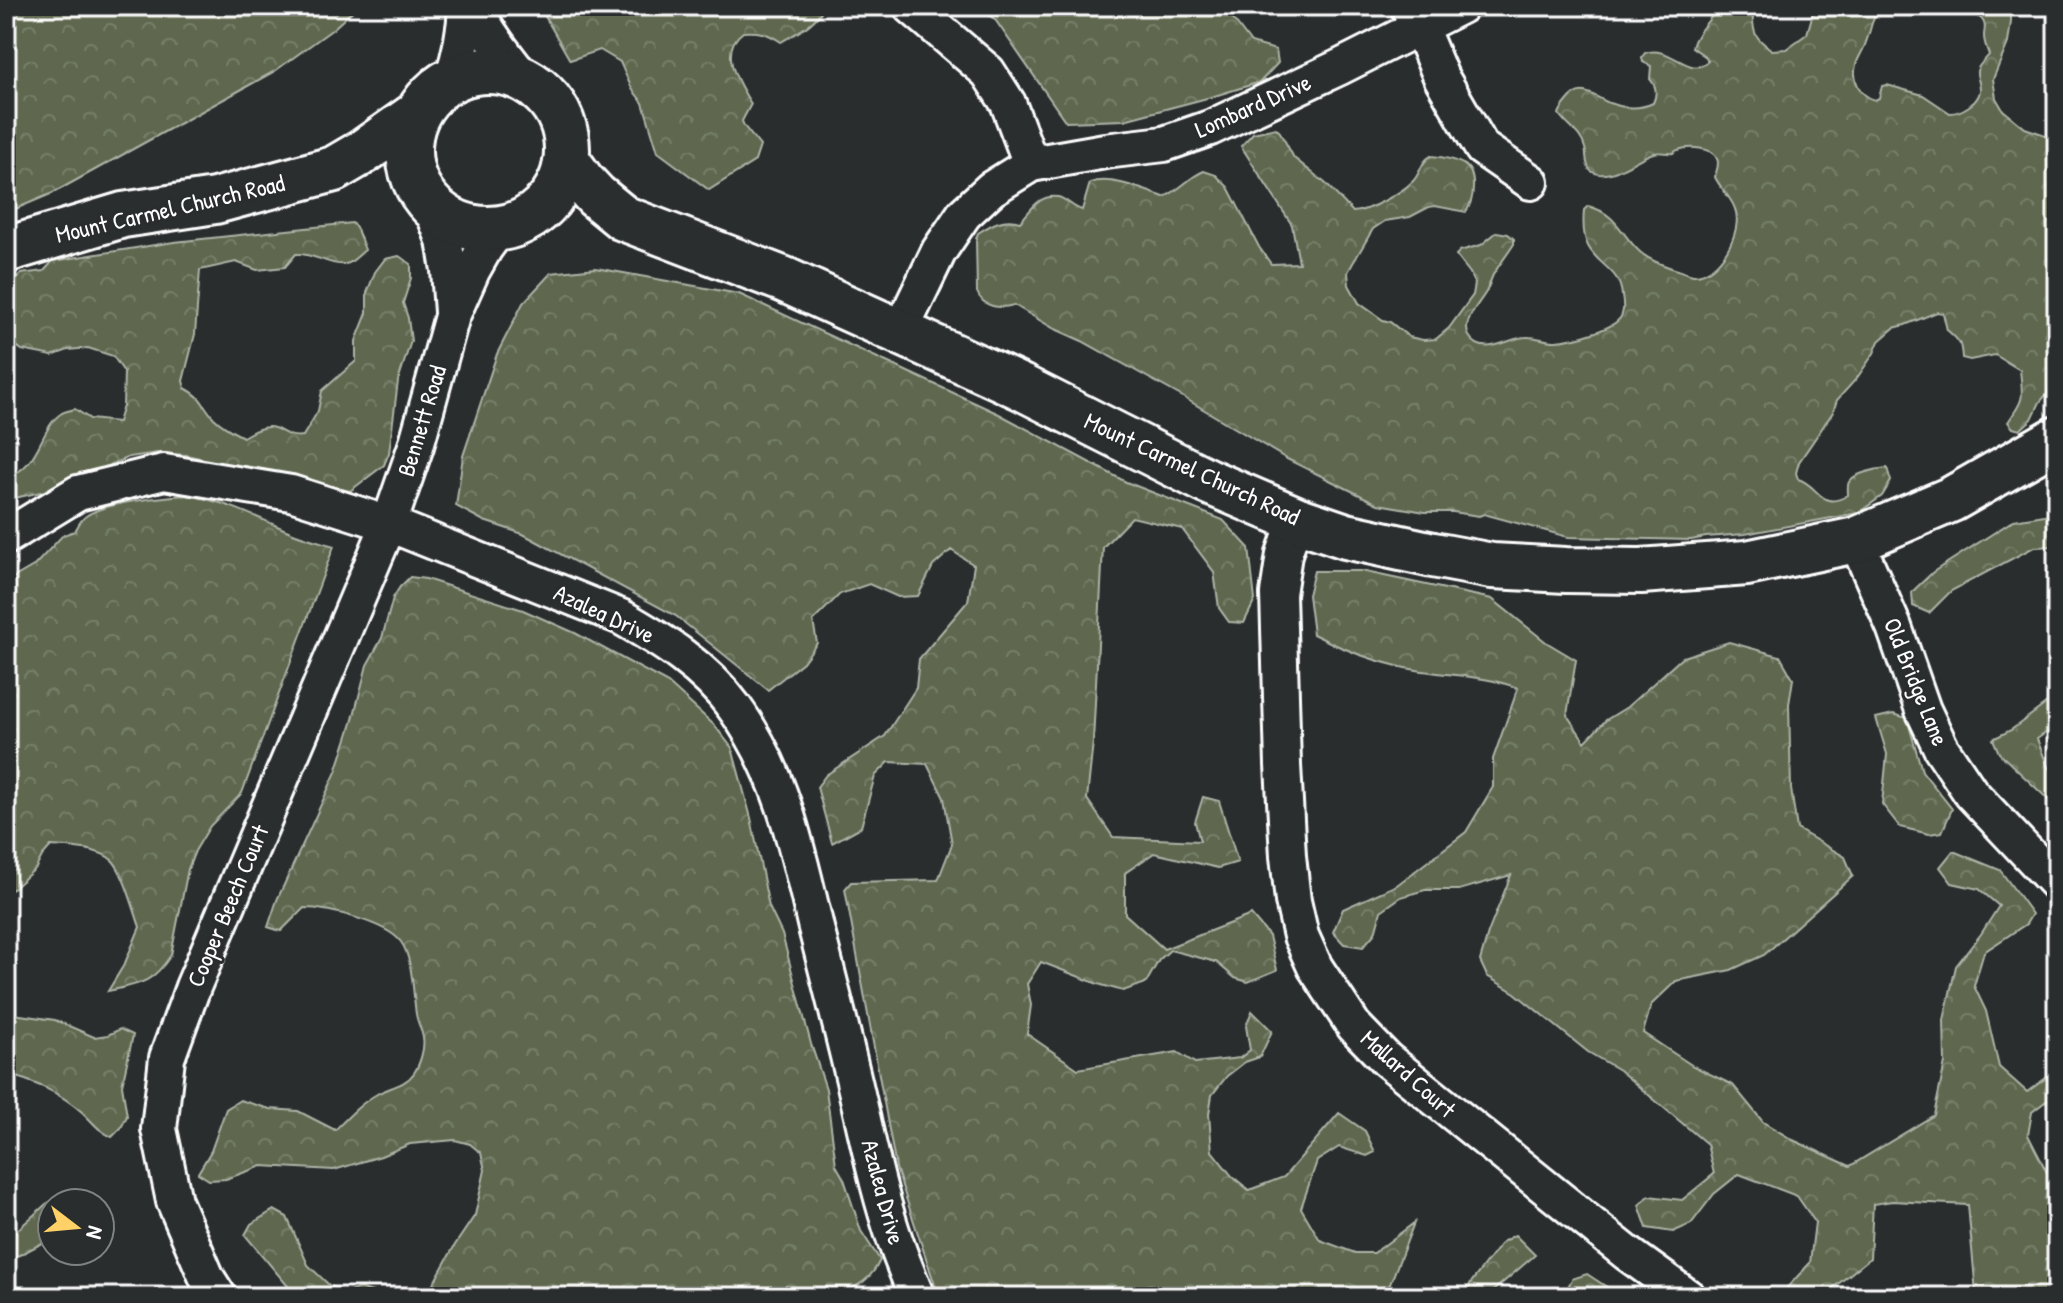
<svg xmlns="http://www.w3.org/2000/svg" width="2063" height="1303" viewBox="0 0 2063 1303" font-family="'Patrick Hand',sans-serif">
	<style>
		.forest { fill: url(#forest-crowns); stroke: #aeb4a7; stroke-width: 2 }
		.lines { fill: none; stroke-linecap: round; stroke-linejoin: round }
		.street-casing { stroke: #fff; stroke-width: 40 }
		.secondary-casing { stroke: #fff; stroke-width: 50 }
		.street { stroke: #2a2d2e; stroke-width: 34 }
		.secondary { stroke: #2a2d2e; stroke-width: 44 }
		.labels { text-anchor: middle; stroke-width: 6; stroke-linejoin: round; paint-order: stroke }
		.street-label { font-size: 24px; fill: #fff; stroke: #2a2d2e }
	</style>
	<defs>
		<pattern id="forest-crowns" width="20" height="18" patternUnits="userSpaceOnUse" patternTransform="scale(2)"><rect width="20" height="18" fill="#5e684f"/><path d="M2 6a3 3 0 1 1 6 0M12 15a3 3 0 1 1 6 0" fill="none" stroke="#767f69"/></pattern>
	</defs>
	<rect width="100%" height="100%" fill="#2a2d2e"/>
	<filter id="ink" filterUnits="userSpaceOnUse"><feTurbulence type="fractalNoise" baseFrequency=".0125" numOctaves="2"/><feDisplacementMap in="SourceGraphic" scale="16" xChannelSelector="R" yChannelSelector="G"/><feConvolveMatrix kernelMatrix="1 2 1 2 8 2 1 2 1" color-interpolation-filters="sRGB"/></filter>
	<g filter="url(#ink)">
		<path class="forest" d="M 6,6 L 358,6 L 333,29 L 275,71 L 53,193 L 6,213 Z
			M 539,6 L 606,6 L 616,10 L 639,6 L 824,6 C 816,24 798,32 781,42 C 768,33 759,31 743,32 C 717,51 739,84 751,104 L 742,121 L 744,126 L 760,146 L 755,161 L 709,190 L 658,152 L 643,103 L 632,89 L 620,62 L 600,50 L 570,60 Z
			M 979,6 L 1223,6 L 1251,43 L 1276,50 L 1278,63 L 1260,82 L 1211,97 L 1124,120 L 1066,122 L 996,21 Z
			M 1719,6 L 1752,6 C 1754,31 1750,34 1772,50 L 1786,49 L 1807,34 L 1815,6 L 1879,6 C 1872,17 1871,30 1866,42 C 1864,50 1858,57 1856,65 C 1852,80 1860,96 1875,100 L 1879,98 L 1882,86 L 1887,85 L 1923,95 L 1950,113 C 1961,113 1978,103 1980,91 C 1981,84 1976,77 1977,71 C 1978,65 1986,59 1989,55 C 1987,49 1984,43 1984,36 C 1984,30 1986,28 1984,23 C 1979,10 1959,17 1949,6 L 2011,6 L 2011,22 L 2008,43 L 1993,79 L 1996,98 L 2003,110 L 2025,128 L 2057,139 L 2057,382 L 2040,402 L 2032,419 L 2020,430 L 2013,428 L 2008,422 C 2025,398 2023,398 2020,370 L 1995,355 L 1970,360 L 1962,358 C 1961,341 1959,341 1947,330 L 1943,313 L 1937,312 L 1905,325 L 1894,328 L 1879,341 L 1874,353 L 1857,378 L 1837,400 L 1833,412 L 1799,462 L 1796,473 L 1798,479 C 1819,485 1821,512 1848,495 C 1848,492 1847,485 1849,482 C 1854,473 1877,469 1887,468 L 1891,481 L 1882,496 L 1858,513 L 1745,534 L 1706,537 L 1691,540 L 1568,537 L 1484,514 L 1479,516 L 1453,512 L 1425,512 L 1378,504 L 1287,459 L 1181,396 L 1082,341 L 1053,328 L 1014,305 C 1000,309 983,308 977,292 L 976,239 L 978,233 C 992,224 1003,217 1020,222 C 1031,211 1038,194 1058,197 C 1067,199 1073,208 1082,210 L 1090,183 C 1111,175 1143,190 1164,197 C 1179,191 1189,177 1204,171 L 1216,175 L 1228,187 L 1259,247 L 1271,264 L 1299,263 L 1292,225 L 1241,146 L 1253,133 L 1276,128 L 1280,132 L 1294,158 L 1325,183 L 1353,212 C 1369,211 1401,193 1412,182 C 1421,174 1420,162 1431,156 C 1441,157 1455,159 1463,164 C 1478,172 1474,200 1466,212 L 1435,206 L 1429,207 L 1410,217 L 1385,221 L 1373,229 L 1353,263 L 1348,272 L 1349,285 L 1359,303 L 1383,320 L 1390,322 L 1409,337 L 1423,340 L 1436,339 L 1449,328 L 1473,295 L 1475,284 L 1470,273 L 1456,255 L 1460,251 L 1481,245 L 1497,232 L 1508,234 L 1514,239 L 1514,244 C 1507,255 1499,265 1493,275 C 1490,281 1489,287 1486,292 C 1479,304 1461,322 1469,336 C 1483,359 1509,337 1526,337 C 1537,336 1546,342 1556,341 C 1571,340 1619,329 1622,314 C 1624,309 1623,301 1622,296 C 1620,269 1599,267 1588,246 C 1583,236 1583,221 1584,210 L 1588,206 C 1618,214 1620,234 1640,252 C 1652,263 1678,270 1693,275 C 1718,277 1744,231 1735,209 C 1731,197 1720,188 1715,177 C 1716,171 1720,164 1717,159 C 1713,147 1689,146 1678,150 C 1676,150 1675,152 1673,153 C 1667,154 1660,151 1654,153 C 1640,155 1610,184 1591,171 C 1585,166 1587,155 1585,148 C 1581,132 1567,127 1559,114 C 1561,108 1565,104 1570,98 C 1582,84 1595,97 1609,103 C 1624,108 1638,110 1653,103 C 1657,94 1657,87 1650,79 L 1651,66 L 1643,62 L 1642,57 L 1645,53 C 1671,44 1690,80 1708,61 L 1706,57 L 1692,47 C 1697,30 1710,21 1719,6 Z
			M 352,223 L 356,227 L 365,250 C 360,254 354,260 349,263 C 334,269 313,252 296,254 L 285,267 L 257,270 L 236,262 L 200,270 L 195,334 L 183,381 L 185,388 C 204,398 201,404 214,418 C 222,426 233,432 243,437 C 281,413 276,440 303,436 L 318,411 L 322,391 L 356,361 L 356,341 L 367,313 L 367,293 L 375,272 L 385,259 L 399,256 L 411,264 L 411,278 L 403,303 L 408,318 L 411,341 L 398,381 L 389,453 L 384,465 L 350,491 L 186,455 L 158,453 L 129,457 L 45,491 L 15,498 L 6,506 L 6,477 C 40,469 40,426 62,413 C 66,411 71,410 75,409 L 90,419 L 118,422 L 123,406 L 124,372 L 113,356 L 88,348 L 68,350 L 52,356 L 22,350 L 6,338 L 6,293 L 21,274 L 44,271 L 53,261 L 174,242 Z
			M 596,268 L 739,294 L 999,414 L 1126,482 L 1223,520 L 1249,548 L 1255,600 L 1244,623 L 1229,622 L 1219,608 L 1214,572 L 1182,529 L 1132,517 L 1103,547 L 1093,742 L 1087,799 L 1113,837 L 1200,841 L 1195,822 L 1203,797 L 1219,801 L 1238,862 L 1218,868 L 1154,853 L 1125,873 L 1125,914 L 1164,949 L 1251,915 L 1269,936 L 1277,970 L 1248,982 L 1235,978 L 1216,962 L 1170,950 L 1159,960 L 1146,983 L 1123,991 L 1098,984 L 1041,962 L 1027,984 L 1031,1005 L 1027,1034 L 1078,1069 L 1177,1052 L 1195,1063 L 1240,1058 L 1250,1050 L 1246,1026 L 1252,1011 L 1272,1031 L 1260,1057 L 1245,1062 L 1227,1076 L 1212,1095 L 1209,1114 L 1212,1151 L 1232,1176 L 1249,1190 L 1284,1177 L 1339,1113 L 1365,1131 L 1375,1152 L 1367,1156 L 1339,1147 L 1317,1161 L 1301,1208 L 1320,1240 L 1355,1253 L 1374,1253 L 1414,1223 L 1385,1297 L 939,1297 L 896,1168 L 845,889 L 851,882 L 938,880 L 952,844 L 944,798 L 927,764 L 889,762 L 875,776 L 861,827 L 832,843 L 817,787 L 826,775 L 885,736 L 916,688 L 919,659 L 968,601 L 974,565 L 951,550 L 933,566 L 918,596 L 898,597 L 869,584 L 840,594 L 813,621 L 817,643 L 803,662 L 768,690 L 676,616 L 523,534 L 484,521 L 456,506 L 463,456 L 497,354 L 523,303 L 551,273 Z
			M 186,495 C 222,500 254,516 286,530 C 301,537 318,541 334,546 L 242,793 L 210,826 L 195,851 L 188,869 L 171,955 C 152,984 140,984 108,991 L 125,963 L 140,927 C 134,910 124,873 113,861 C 100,848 69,847 51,846 L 42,856 L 36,868 L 6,895 L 6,582 L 35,565 L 63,535 L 75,531 C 78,526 81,519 86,516 C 105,502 162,497 186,495 Z
			M 2057,513 L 2057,546 L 2034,547 L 1951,591 L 1929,613 L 1913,606 L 1912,592 L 1933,572 L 2014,520 Z
			M 1314,571 L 1361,571 L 1492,599 L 1546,642 L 1576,660 L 1567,715 L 1585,742 L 1606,720 L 1627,707 L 1683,657 L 1729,642 L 1780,656 L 1793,679 L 1789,704 L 1791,789 L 1797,829 L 1845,857 L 1853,876 L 1764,955 L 1731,970 L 1676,981 L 1651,1005 L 1643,1033 L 1693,1066 L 1733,1085 L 1763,1122 L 1793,1140 L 1850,1166 L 1934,1115 L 1945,1063 L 1944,1020 L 1956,966 L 1981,934 L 1999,906 L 1979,889 L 1952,883 L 1940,867 L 1953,851 L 2000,870 L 2032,914 L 2026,924 L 1984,952 L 1974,986 L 1986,1011 L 1999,1067 L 2027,1092 L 2057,1070 L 2057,1095 L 2054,1095 L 2032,1112 L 2028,1135 L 2057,1192 L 2057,1297 L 1973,1297 L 1976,1293 L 1968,1205 L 1892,1201 L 1873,1204 L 1870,1258 L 1822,1297 L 1770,1297 L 1781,1294 L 1810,1263 L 1815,1222 L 1797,1196 L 1739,1174 L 1714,1194 L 1691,1224 L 1673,1232 L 1647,1228 L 1639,1205 L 1649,1196 L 1682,1200 L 1714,1174 L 1707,1144 L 1619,1070 L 1588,1052 L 1515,993 L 1487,976 L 1480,961 L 1488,933 L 1511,875 L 1459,890 L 1425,890 L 1401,897 L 1381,911 L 1375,933 L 1363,947 L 1344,944 L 1333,932 L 1343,909 L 1397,885 L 1466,832 L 1493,787 L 1493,759 L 1518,688 C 1480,674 1440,676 1401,667 C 1370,660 1340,648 1313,634 L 1308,595 Z
			M 410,577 L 426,579 L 523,610 L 575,633 L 668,683 L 714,725 L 732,748 L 751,818 L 769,907 L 782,934 L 811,1044 L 826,1089 L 836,1165 L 844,1179 L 861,1231 L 880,1260 C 865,1293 840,1291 809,1297 L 426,1297 L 455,1245 L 475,1215 L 485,1170 L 481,1153 L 470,1144 L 455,1140 L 410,1144 L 381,1156 L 334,1170 L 262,1166 L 226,1179 L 209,1180 L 198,1173 L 211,1151 L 226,1109 L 240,1100 L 270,1109 L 298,1111 L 335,1130 C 348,1117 361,1103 377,1094 C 389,1087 405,1086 414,1073 C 420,1064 425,1048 423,1038 C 422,1030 417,1022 416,1014 C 413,995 413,958 401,942 C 387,923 328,908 304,908 L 281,931 L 268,927 L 277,900 L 336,772 L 352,723 L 367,665 L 382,638 L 393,598 L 400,587 Z
			M 2047,703 L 2057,704 L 2057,725 L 2037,739 L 2048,767 L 2057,779 L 2057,823 L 2052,803 L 1999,753 L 1993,739 L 2011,730 Z
			M 1893,714 L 1907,718 L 1922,771 L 1952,809 L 1942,832 L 1929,834 L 1900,827 L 1882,804 L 1887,754 L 1876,718 Z
			M 6,1013 L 55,1020 L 94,1037 L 108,1035 L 120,1029 L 133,1035 L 122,1085 L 127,1116 L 121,1128 L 112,1137 C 97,1130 93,1122 82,1112 C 58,1091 35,1083 6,1073 Z
			M 62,1196 L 73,1203 L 52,1203 L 52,1240 C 35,1244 23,1256 6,1260 L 6,1233 L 14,1233 L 46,1204 Z
			M 274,1210 L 287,1217 L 308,1265 L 330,1286 L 346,1292 L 360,1288 L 388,1297 L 297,1297 L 245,1235 L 251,1224 Z
			M 1515,1235 L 1535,1255 L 1486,1297 L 1466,1297 L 1470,1284 L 1502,1242 Z
			M 1587,1274 L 1622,1297 L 1563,1297 L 1572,1279 Z"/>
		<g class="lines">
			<defs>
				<path id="street" d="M 474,6 C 487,32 505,55 523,78
					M 911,6 L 988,72 L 1008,103 L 1031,164
					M 1408,6 L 1420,27 L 1441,77 L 1482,148 L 1531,182
					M 452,79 C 460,55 465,32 466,6
					M 431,206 L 444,240 L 449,270 L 452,312
					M 900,332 L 939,251 L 964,214 L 991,189 L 1031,164 L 1105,151 L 1164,144 L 1210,128 L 1340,67 L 1461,6
					M 1296,519 L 1284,554 L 1278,594 L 1283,765 L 1288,856 L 1293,901 L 1301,936 L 1315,967 L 1354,1026 L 1386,1059 L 1627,1253 L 1688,1297
					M 6,537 L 78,493 L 164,472 L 291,493 L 389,524 L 621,617 C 663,641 705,667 734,707 C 782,772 798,851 816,928 C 829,979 842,1030 854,1081 C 867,1136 878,1193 897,1246 C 903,1263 910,1280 917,1297
					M 1856,540 L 1894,627 L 1923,710 L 1941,748 L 1971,793 L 2057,884
					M 219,1297 L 207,1278 L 174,1201 L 159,1129 L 167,1058 L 193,987 L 389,524 L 416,446 L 452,316 L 472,271 L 485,248 L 499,229"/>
				<path id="secondary" d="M409 150a79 79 0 1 1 158 0a79 79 0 1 1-158 0Z
					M 567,160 L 582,181 L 596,196 L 623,218 L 785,280 L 900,332 L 1021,387 L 1207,481 L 1296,519 L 1346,536 L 1433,555 L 1492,566 L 1566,570 L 1641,571 L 1747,563 L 1856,540 L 1952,499 L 2057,439
					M 6,250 L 123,215 L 215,201 L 334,169 L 363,152 L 417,114"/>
			</defs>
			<use href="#street" class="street-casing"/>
			<use href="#secondary" class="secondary-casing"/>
			<use href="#street" class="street"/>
			<use href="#secondary" class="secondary"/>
		</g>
	</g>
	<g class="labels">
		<g class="street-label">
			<text transform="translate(1253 106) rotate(-24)" y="8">Lombard Drive</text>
			<text transform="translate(170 209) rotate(-13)" y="8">Mount Carmel Church Road</text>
			<text transform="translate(422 421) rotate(-73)" y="8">Bennett Road</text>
			<text transform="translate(1192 469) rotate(25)" y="8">Mount Carmel Church Road</text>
			<text transform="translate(604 614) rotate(25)" y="8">Azalea Drive</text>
			<text transform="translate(1916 682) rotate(68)" y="8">Old Bridge Lane</text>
			<text transform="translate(228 906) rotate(-67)" y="8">Cooper Beech Court</text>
			<text transform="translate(1408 1074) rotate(42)" y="8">Mallard Court</text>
			<text transform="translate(883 1192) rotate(75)" y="8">Azalea Drive</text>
		</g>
	</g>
	<rect width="2063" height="1303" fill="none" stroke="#2a2d2e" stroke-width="32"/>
	<rect x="16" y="16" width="2031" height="1271" fill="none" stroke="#fff" stroke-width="3" filter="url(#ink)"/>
	<g transform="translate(76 1227) rotate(106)"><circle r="38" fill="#2a2d2e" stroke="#7f8182" stroke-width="2"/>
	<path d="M0-6L14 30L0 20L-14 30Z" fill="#ffd166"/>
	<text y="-12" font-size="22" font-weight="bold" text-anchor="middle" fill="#ffffff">N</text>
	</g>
</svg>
